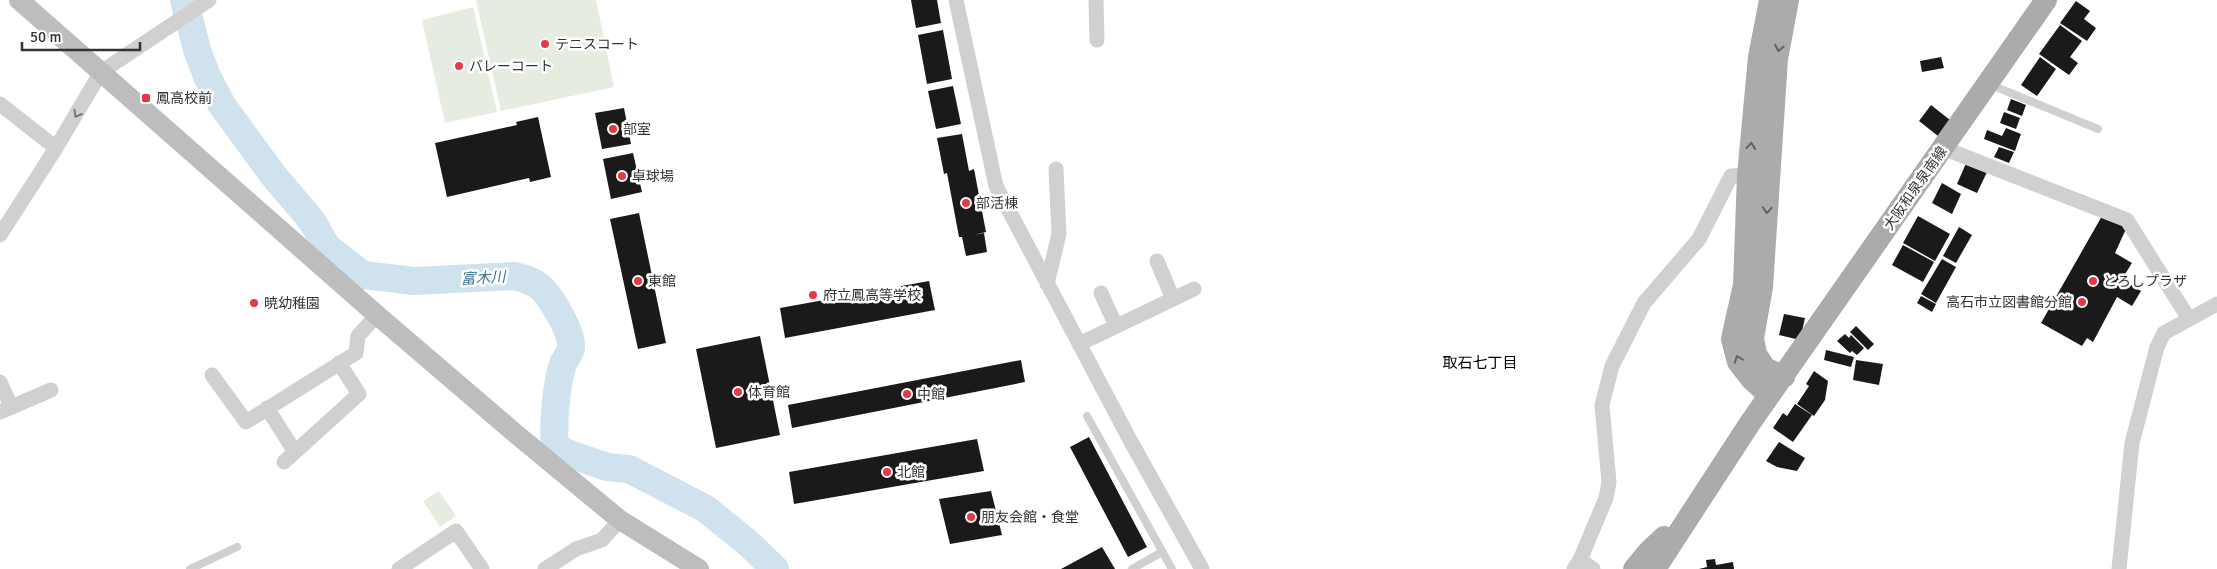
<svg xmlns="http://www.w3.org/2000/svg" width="2217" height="569" viewBox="0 0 2217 569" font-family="Signika,'Noto Sans JP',sans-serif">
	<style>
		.green { fill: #e6ecdf }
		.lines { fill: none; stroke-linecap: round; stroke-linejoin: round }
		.river { stroke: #cfe2ee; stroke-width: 28 }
		.building { fill: #1a1a1a }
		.lane { stroke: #d0d0d0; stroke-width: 8 }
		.street { stroke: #d0d0d0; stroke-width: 15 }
		.secondary { stroke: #bdbdbd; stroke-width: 20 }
		.primary { stroke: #ababab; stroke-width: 22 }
		.oneway { stroke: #636363 }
		.oneway2 { stroke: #7a7a7a }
		.poi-dot { fill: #e63946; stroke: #fff; stroke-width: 2 }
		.labels { text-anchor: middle; stroke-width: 5; stroke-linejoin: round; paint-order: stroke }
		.poi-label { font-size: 14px; fill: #333; stroke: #fff; text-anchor: start }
		.street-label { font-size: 14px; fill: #333; stroke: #fff }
		.water-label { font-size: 15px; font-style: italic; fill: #3f7597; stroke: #fff }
		.neighbourhood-label { font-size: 15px; fill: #000; stroke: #fff }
	</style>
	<rect width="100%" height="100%" fill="#fff"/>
	<path class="green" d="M 476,0 L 596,0 L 614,87 L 501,111 Z
		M 473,7 L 497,112 L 445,123 L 422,20 Z
		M 439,491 L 456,516 L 440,527 L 423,501 Z"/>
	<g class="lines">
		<path class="river" d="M 184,0 L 198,53 L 207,76 L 222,105 L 273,175 L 312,221 L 327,247 L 363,275 L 414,281 L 514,276 C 523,278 531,280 539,286 C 551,296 572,332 571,347 C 571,353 565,359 563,364 C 556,384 553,424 555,445 L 564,452 L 607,467 L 629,469 L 706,509 L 748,543 L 775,569"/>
	</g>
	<path class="building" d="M 911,0 L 937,0 L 941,23 L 916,28 Z
		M 2076,1 L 2090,11 L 2084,19 L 2096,28 L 2087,41 L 2060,23 Z
		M 2060,25 L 2082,41 L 2070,57 L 2078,63 L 2069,75 L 2039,54 Z
		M 943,30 L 952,79 L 927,84 L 918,35 Z
		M 1941,57 L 1944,68 L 1922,72 L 1920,61 Z
		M 2040,57 L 2056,69 L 2037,96 L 2021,85 Z
		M 953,86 L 961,124 L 936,129 L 928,91 Z
		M 2011,99 L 2026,105 L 2022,116 L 2007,110 Z
		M 1931,105 L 1950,120 L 1938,136 L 1919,121 Z
		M 624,108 L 631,144 L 602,149 L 595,113 Z
		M 2004,112 L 2020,118 L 2016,129 L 2000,123 Z
		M 538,117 L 551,177 L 530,182 L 529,178 L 447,197 L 435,143 L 517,125 L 516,122 Z
		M 2006,128 L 2021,134 L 2018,142 L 2008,138 L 2018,142 L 2015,151 L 1984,139 L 1987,130 L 2002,136 Z
		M 962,134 L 969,171 L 974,169 L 986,232 L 974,235 L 984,233 L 987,252 L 966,256 L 962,237 L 959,237 L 947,173 L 944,174 L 937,138 Z
		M 1999,147 L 2014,152 L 2009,163 L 1994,157 Z
		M 633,153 L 642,192 L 611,199 L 603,159 Z
		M 1967,161 L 1988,170 L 1977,193 L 1957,184 Z
		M 1942,183 L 1961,194 L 1952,214 L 1932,203 Z
		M 639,213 L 666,343 L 638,349 L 610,219 Z
		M 1918,216 L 1950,234 L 1935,261 L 1903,243 Z
		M 2102,216 L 2120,222 L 2126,229 L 2115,253 L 2132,263 L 2122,279 L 2141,291 L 2132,306 L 2117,297 L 2093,342 L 2087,338 L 2082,346 L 2041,323 Z
		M 1959,227 L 1972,235 L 1956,263 L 1943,256 Z
		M 1903,245 L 1934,262 L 1923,282 L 1892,265 Z
		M 1942,259 L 1956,267 L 1936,303 L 1921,294 Z
		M 929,281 L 935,310 L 785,338 L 780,308 Z
		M 1921,296 L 1936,304 L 1932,312 L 1917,303 Z
		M 1784,314 L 1805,318 L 1800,340 L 1779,335 Z
		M 1856,326 L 1874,344 L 1868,350 L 1850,332 Z
		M 1845,334 L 1849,338 L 1851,335 L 1864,348 L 1857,355 L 1852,351 L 1850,353 L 1837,341 Z
		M 760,336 L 780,435 L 716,448 L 696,349 Z
		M 1826,350 L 1854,357 L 1851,367 L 1824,360 Z
		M 1021,360 L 1025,382 L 792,428 L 788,405 Z
		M 1856,360 L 1883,364 L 1879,385 L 1853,380 Z
		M 1814,371 L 1828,381 L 1825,400 L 1814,416 L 1797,404 L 1809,386 L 1806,384 Z
		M 1795,404 L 1812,415 L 1793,442 L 1773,428 L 1783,413 L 1787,416 Z
		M 1089,437 L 1147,547 L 1128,557 L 1070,447 Z
		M 977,439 L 984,471 L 794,504 L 789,472 Z
		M 1779,442 L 1805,458 L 1797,471 L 1777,467 L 1766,461 Z
		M 991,491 L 1002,535 L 950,544 L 939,499 Z
		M 1102,547 L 1115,569 L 1061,569 Z
		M 1715,559 L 1716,565 L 1733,562 L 1734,569 L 1699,569 L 1707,567 L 1706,560 Z"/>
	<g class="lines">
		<path class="lane" d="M 1989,84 L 2098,129
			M 1087,416 L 1172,569
			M 190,569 L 237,547
			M 1132,569 L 1162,552"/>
		<path class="street" d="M 956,0 L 996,186 L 1130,440 L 1202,569
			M 1096,0 L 1097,40
			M 0,104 L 56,148
			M 1943,148 L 2127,220 L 2189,319
			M 0,235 L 56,148 L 101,72 L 209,0
			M 1157,261 L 1173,299
			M 1047,284 L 1059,234 L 1056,169
			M 1101,293 L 1116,326
			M 1079,344 L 1194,289
			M 212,375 L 246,422 L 356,353 L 358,336 L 377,315
			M 0,382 L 11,406
			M 267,408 L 295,452
			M 0,412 L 51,390
			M 284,462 L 359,394 L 339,363
			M 1580,560 L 1593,569
			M 399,569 L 456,531 L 482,569
			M 545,569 L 576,549 L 602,540 L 620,520
			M 1574,569 L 1580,560 L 1606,498 L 1609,482 L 1602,405 L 1612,366 L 1644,303 L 1699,239 L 1731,176 L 1748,175
			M 2119,569 L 2132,443 L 2157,347 L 2164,333 L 2217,304"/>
		<path class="secondary" d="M 19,0 L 377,315 L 516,434 L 620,520 L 699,569"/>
		<path class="primary" d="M 1784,377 L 1765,368 L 1756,354 L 1753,338 L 1762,287 L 1777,59 L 1788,0
			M 1769,395 L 1752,380 L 1738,362 L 1732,339 L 1744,285 L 1748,175 L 1759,57 L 1770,0
			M 1634,569 L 1649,551 L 1664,537
			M 1655,569 L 1750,423 L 2046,0"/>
	</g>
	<defs><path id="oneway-chevron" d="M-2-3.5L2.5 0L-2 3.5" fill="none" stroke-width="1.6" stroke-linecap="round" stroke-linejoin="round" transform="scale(1.25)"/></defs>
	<g class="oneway">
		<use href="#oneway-chevron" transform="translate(1779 48) rotate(101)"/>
		<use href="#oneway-chevron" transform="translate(1751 146) rotate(-85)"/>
		<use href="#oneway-chevron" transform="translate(1767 210) rotate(94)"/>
		<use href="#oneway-chevron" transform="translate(1738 359) rotate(-111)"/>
	</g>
	<use class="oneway2" href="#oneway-chevron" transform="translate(77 114) rotate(120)"/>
	<g class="poi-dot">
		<circle cx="545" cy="44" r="5"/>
		<circle cx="459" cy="66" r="5"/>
		<rect x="141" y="93" width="10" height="10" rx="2.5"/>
		<circle cx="613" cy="129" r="5"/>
		<circle cx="622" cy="176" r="5"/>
		<circle cx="966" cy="203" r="5"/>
		<circle cx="638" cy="281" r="5"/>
		<circle cx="2093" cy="281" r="5"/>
		<circle cx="813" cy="295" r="5"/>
		<circle cx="2082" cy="302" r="5"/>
		<circle cx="254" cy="303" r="5"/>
		<circle cx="738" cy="392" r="5"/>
		<circle cx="907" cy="394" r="5"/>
		<circle cx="887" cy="472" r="5"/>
		<circle cx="971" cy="517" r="5"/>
	</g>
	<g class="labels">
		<g class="poi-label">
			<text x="555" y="49">テニスコート</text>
			<text x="469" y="71">バレーコート</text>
			<text x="156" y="103">鳳高校前</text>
			<text x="623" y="134">部室</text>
			<text x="632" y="181">卓球場</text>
			<text x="976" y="208">部活棟</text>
			<text x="648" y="286">東館</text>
			<text x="2103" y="286">とろしプラザ</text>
			<text x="823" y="300">府立鳳高等学校</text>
			<text x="2072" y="307" text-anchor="end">高石市立図書館分館</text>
			<text x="264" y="308">暁幼稚園</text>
			<text x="748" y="397">体育館</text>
			<text x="917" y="399">中館</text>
			<text x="897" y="477">北館</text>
			<text x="981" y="522">朋友会館・食堂</text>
		</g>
		<g class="street-label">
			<text transform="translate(1915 188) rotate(-55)" y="5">大阪和泉泉南線</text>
		</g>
		<g class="water-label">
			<text transform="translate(483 278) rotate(-3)" y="5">富木川</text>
		</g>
		<g class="neighbourhood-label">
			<text x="1480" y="368">取石七丁目</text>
		</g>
	</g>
	<path d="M22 42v8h118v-8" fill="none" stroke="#333333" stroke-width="2.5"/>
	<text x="30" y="42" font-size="15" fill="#333333" stroke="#ffffff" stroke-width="4" paint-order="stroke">50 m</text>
</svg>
